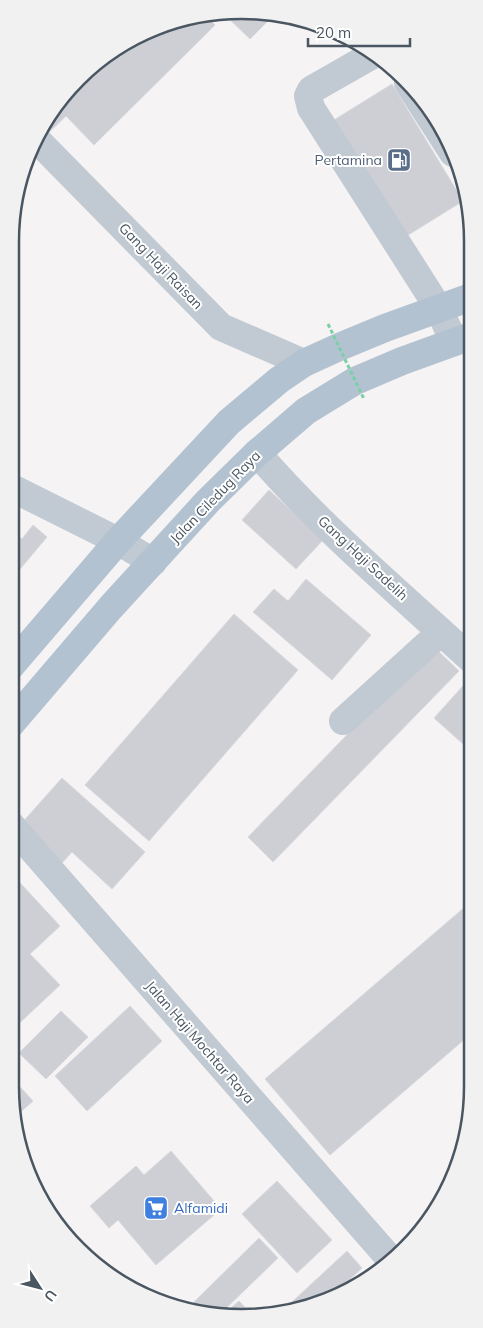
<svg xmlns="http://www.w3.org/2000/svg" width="483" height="1328" viewBox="0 0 483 1328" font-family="Mulish,sans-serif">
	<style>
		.building { fill: #cdcfd5; stroke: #d7d9de }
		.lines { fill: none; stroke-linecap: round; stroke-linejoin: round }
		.minor { stroke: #c1cad2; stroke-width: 28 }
		.major { stroke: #b3c2d1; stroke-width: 28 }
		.path-bridge { stroke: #7ad0a6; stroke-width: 3; stroke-dasharray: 4 2.5; stroke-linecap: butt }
		.labels { text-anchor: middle; stroke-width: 4; stroke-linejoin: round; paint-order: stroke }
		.service-label { font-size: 14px; fill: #4e5e75; stroke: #fff; text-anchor: end }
		.street-label { font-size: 14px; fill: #4a5661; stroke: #fff }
		.shop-label { font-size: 14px; fill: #366cbe; stroke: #fff; text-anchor: start }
		.rim { fill: none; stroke: #4a5661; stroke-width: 2.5 }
	</style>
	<rect width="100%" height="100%" fill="#f5f3f3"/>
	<path class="building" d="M 223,13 L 273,16 L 250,39 Z
		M 204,14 L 215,25 L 94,145 L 66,116 L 42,139 L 40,137 L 58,100 L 126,41 Z
		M 392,84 L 463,201 L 405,237 L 334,120 Z
		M 269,490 L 323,540 L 296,569 L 242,520 Z
		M 33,525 L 47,537 L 10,581 L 10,528 L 22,539 Z
		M 306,579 L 371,635 L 332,680 L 253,612 L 274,589 L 288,601 Z
		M 234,614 L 298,670 L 149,841 L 85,785 Z
		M 433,646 L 459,671 L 273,862 L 248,837 Z
		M 472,676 L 472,752 L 434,718 Z
		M 62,778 L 145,852 L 112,889 L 72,852 L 62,863 L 20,825 Z
		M 10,872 L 60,926 L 30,954 L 60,985 L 10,1032 Z
		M 473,900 L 473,1032 L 330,1155 L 265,1079 Z
		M 130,1006 L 162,1041 L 87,1111 L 55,1076 Z
		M 61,1011 L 88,1037 L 46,1079 L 19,1053 Z
		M 10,1076 L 33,1101 L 15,1117 L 10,1086 Z
		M 171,1151 L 221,1209 L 156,1265 L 118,1220 L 109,1228 L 90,1206 L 136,1166 L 144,1175 Z
		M 277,1181 L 332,1240 L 297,1273 L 242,1214 Z
		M 42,1195 L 62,1218 L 58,1222 Z
		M 259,1238 L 278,1258 L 218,1316 L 211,1316 L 202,1313 L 193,1303 Z
		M 347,1251 L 362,1268 L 334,1294 L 287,1313 L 279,1314 Z
		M 239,1301 L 252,1315 L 226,1315 L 224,1314 Z"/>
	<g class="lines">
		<path class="minor" d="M 374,54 L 311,90 L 308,96 L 311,108 L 439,309 L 454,342
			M 408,83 L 453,153
			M 38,141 L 221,327 L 304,363
			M 257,453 C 322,528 399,593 472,660
			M 10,487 L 118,541 L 153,562
			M 343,721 L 441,632
			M 10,824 L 391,1260"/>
		<path class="major" d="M 10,667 L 118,541 L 229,422 L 279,380 L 304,363 L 339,347 L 385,328 L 471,297
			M 10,725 L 111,607 L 208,501 L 257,453 L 306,411 L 355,381 L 402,361 L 471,336"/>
		<path class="path-bridge" d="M 328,324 L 364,399"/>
	</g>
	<defs>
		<symbol id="fuel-square" viewBox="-11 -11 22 22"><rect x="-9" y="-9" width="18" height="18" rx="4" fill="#5c6f8a" stroke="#fff"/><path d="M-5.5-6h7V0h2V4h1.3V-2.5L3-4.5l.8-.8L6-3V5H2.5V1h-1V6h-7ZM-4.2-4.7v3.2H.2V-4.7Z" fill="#fff"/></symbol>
		<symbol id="supermarket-square" viewBox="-11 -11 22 22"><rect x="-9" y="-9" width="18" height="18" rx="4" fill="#3f7fe0" stroke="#fff"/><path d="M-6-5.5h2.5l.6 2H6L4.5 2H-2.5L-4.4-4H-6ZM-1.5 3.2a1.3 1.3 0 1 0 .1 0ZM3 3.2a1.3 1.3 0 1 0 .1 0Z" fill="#fff"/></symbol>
	</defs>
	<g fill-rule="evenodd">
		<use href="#fuel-square" x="385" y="146" width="28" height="28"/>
		<use href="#supermarket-square" x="142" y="1194" width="28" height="28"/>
	</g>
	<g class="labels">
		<g class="service-label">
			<text x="382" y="165">Pertamina</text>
		</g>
		<g class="street-label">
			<text transform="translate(161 266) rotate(46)" y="5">Gang Haji Raisan</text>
			<text transform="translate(215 497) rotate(-46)" y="5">Jalan Ciledug Raya</text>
			<text transform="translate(363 558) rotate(43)" y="5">Gang Haji Sadelih</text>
			<text transform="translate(200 1042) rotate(49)" y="5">Jalan Haji Mochtar Raya</text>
		</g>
		<g class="shop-label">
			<text x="174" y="1213">Alfamidi</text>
		</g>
	</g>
	<path d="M0 0H483V1328H0ZM241 19H242A222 222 0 0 1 464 241V1087A222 222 0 0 1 242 1309H241A222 222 0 0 1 19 1087V241A222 222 0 0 1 241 19Z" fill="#f1f1f2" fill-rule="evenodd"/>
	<path class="rim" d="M241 19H242A222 222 0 0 1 464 241V1087A222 222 0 0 1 242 1309H241A222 222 0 0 1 19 1087V241A222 222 0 0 1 241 19Z"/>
	<g transform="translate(40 1288) rotate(126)" stroke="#ffffff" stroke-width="4" paint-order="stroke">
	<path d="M0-4L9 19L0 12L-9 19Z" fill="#4a5661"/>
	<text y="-8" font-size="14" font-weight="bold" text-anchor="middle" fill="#4a5661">U</text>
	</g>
	<path d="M308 38v8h102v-8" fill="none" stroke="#4a5661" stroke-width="2.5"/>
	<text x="316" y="38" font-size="15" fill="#4a5661" stroke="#ffffff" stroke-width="4" paint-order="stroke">20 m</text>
</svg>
